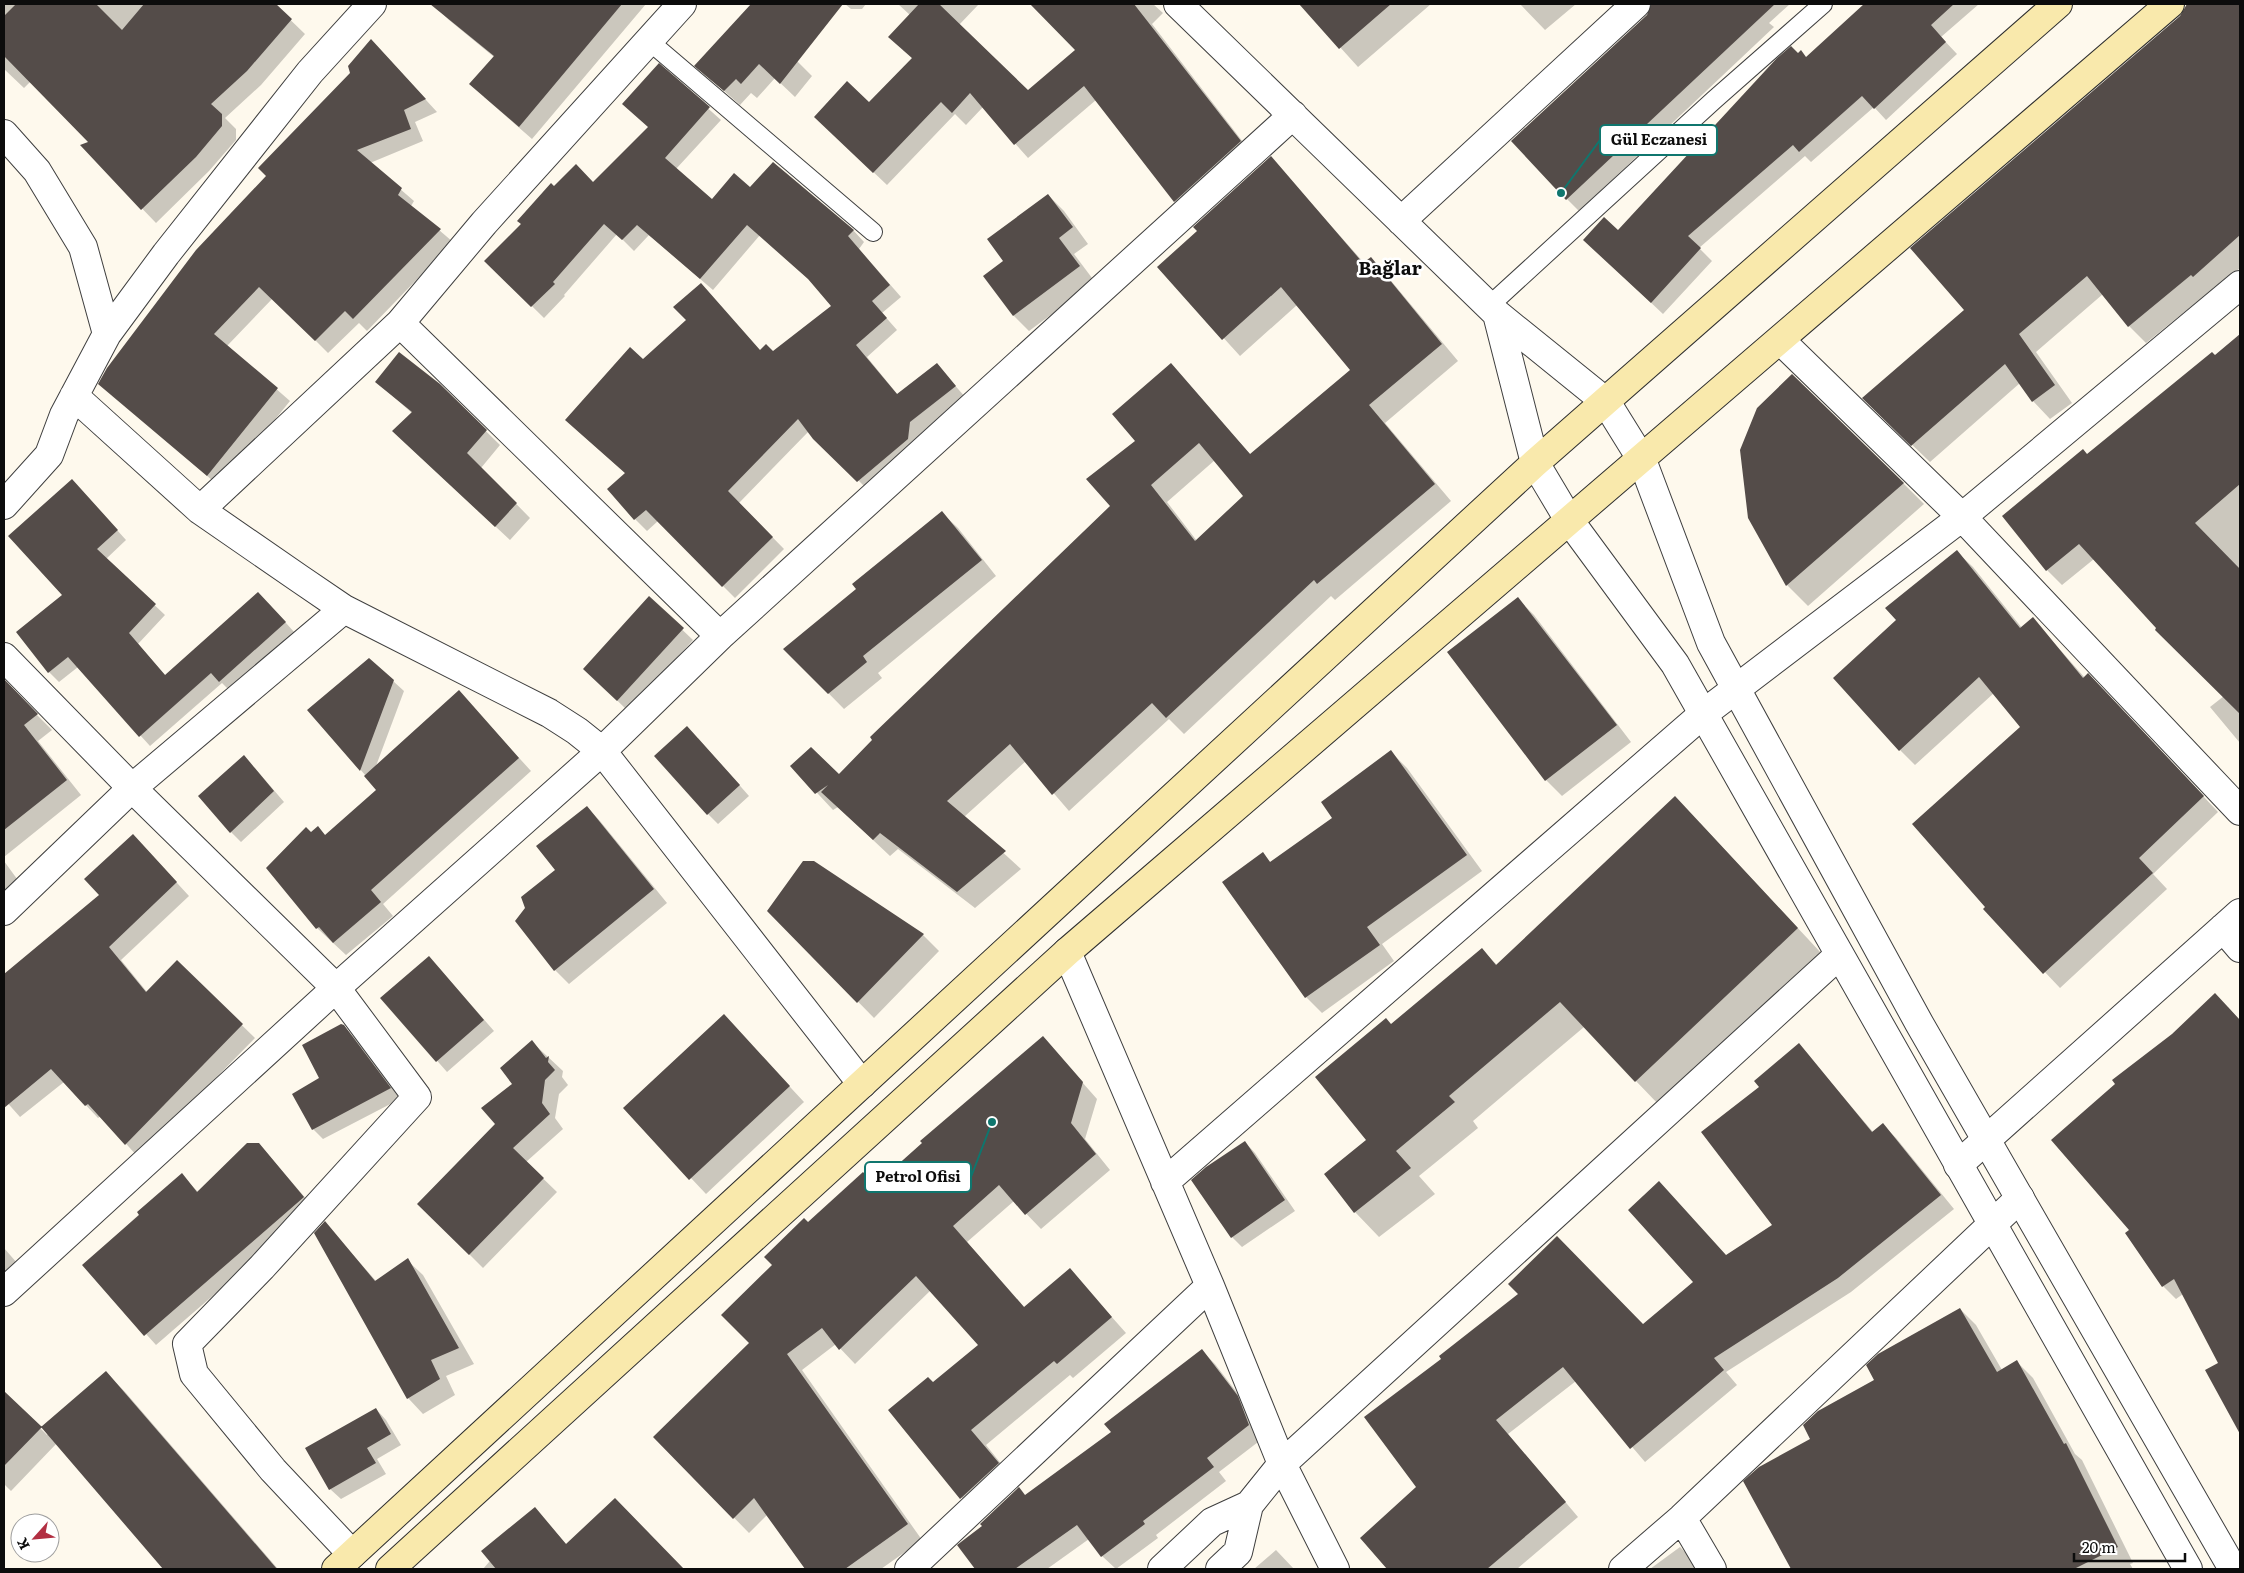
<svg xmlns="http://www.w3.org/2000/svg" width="2244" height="1573" viewBox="0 0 2244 1573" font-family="Literata,serif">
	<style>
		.shadow { fill: #0003; fill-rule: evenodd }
		.building { fill: #544c49; fill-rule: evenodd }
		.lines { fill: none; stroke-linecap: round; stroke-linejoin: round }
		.service-casing { stroke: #3f3f3f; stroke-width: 20 }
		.minor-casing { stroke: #3f3f3f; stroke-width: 30 }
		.tertiary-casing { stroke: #3f3f3f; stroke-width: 30 }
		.secondary-casing { stroke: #2e2e2e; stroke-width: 30 }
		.service { stroke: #fff; stroke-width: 18 }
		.minor { stroke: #fff; stroke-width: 28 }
		.tertiary { stroke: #fff; stroke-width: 28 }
		.secondary { stroke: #f9e9ac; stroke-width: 28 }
		.labels { text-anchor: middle; stroke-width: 5; stroke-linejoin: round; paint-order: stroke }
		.district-label { font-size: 19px; font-weight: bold; fill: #0c0c0c; stroke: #fff }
		.leader { fill: none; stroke: #0f766e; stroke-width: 2 }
		.callout-dot { fill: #0f766e; stroke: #fff; stroke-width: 2 }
		.callout { fill: #fff; stroke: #0f766e; stroke-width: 2 }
		.callout-label { font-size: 15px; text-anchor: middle; font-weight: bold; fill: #0c0c0c }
	</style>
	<rect width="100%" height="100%" fill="#fef9ed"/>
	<path class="shadow" d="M 4,4 L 276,4 L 275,5 L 305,34 L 261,85 L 225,118 L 236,129 L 236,140 L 209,171 L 156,223 L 82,146 L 90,142 L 31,81 L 24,88 L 4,69 Z
		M 438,4 L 646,4 L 532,139 L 484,97 L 494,57 L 449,20 L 436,7 Z
		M 845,4 L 866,4 L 862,9 L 851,9 Z
		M 898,4 L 979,4 L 959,25 L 1028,92 L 1077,50 L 1043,4 L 1153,4 L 1163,13 L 1152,24 L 1253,155 L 1188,214 L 1175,201 L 1096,100 L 1028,158 L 983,107 L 966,125 L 955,114 L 887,185 L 829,130 L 869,104 L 913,59 L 903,50 L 910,15 Z
		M 1301,4 L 1431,4 L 1358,67 Z
		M 1520,4 L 1576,4 L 1545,30 Z
		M 1652,4 L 1790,4 L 1769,23 L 1774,27 L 1579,211 L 1567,199 L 1652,10 Z
		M 1866,4 L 1979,4 L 1941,37 L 1957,54 L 1886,120 L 1874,107 L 1811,162 L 1805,156 L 1699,248 L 1712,261 L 1663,314 L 1596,251 L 1618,232 L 1798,54 L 1807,58 Z
		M 2189,4 L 2240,4 L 2240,268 L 2211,294 L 2209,292 L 2146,343 L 2129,326 L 2103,294 L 2036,352 L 2072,403 L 2050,419 L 2033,401 L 2020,383 L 1930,462 L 1881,415 L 1965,310 Z
		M 383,53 L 437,112 L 415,122 L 423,141 L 370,163 L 414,201 L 411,206 L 453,242 L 367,331 L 359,323 L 328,353 L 273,298 L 227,346 L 290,401 L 220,487 L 100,384 Z
		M 797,61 L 812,76 L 795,97 L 775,78 L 757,98 L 751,93 L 740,105 L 696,66 Z
		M 659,65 L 721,120 L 676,169 L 712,201 L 750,188 L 853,230 L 864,242 L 859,249 L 901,297 L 882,313 L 897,330 L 867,357 L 898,395 L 937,365 L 966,398 L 921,434 L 919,451 L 870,492 L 809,431 L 739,503 L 784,549 L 735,598 L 658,521 L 647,531 L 635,519 L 608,489 L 626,474 L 578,431 L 643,361 L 760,351 L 773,352 L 833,306 L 814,284 L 760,235 L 713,290 L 649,235 L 634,251 L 617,234 L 564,295 L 565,296 L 544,318 L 486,261 L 555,188 L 593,183 L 649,127 Z
		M 1271,158 L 1365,264 L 1370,259 L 1387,276 L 1458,361 L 1385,423 L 1451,501 L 1335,600 L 1331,596 L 1184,734 L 1169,719 L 1069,811 L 1026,761 L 964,817 L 1021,869 L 975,908 L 898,849 L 890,856 L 838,807 L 833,810 L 792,766 L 839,776 L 1111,506 L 1170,365 L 1251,455 L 1352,370 L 1297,305 L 1240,356 L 1159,267 L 1198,232 ZM 1215,460 L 1245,496 L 1197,541 L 1167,502 Z
		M 1048,195 L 1064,211 L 1088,244 L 1074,254 L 1095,282 L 1029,331 L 1014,316 L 1005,262 Z
		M 2240,336 L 2240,743 L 2210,707 L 2224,696 L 2094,559 L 2062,585 L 2047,570 L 2088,455 Z
		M 377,382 L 439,385 L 500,445 L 481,468 L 530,518 L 510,540 L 409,446 L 413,414 Z
		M 1903,483 L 1924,504 L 1808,606 L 1787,585 L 1749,517 Z
		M 82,491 L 126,540 L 106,559 L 165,615 L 138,644 L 166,676 L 268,603 L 295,633 L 230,691 L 222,683 L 150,746 L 78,667 L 59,682 L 49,672 Z
		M 942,513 L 958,528 L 996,576 L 878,673 L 882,678 L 844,709 L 785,649 L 858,589 Z
		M 1957,552 L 1973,567 L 2022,628 L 2033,619 L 2085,678 L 2104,690 L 2218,812 L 2153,874 L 2167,889 L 2060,988 L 1985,909 L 2021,727 L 1994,693 L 1915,765 L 1900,750 L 1897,621 Z
		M 649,598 L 693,640 L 628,711 L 595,679 Z
		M 1518,599 L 1534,615 L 1631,742 L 1562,796 L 1546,780 Z
		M 393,681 L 404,691 L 376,766 L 471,705 L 531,771 L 383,904 L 393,916 L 346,955 L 317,928 L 268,868 L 318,828 L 326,836 L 378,790 L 309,710 Z
		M 8,686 L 52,730 L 38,741 L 81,795 L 4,857 L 4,689 Z
		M 698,738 L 749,796 L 718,824 L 708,814 Z
		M 1391,752 L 1407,768 L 1482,871 L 1382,944 L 1394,961 L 1322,1013 L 1306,997 L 1224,882 L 1263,854 L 1271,863 L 1334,818 Z
		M 254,767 L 284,802 L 241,842 L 231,832 Z
		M 587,807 L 600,821 L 667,903 L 569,984 L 555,970 L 517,921 L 557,870 Z
		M 1700,823 L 1822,954 L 1660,1106 L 1584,1027 L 1473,1121 L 1478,1128 L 1419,1176 L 1435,1194 L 1379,1237 L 1355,1212 L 1368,1141 L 1481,949 L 1497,965 Z
		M 145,848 L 189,896 L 121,960 L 147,992 L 177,962 L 255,1038 L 138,1157 L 101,1116 L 98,1118 L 64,1082 L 20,1117 L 4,1099 L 4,976 L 101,895 Z
		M 4,861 L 20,883 L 4,895 Z
		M 814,862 L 923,935 L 939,951 L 874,1018 L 768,910 Z
		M 439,968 L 494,1031 L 447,1072 L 382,998 Z
		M 2228,1007 L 2240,1021 L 2240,1426 L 2235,1421 L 2220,1363 L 2183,1294 L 2176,1299 L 2163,1286 L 2131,1230 Z
		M 343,1026 L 354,1037 L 400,1099 L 323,1139 L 313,1129 L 320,1079 Z
		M 739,1032 L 804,1102 L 706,1194 L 625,1108 Z
		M 1043,1038 L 1097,1099 L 1085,1139 L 1110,1170 L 1041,1229 L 1014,1201 L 967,1242 L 1025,1308 L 1070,1270 L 1126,1333 L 1073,1378 L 1070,1375 L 986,1445 L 1011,1476 L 970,1506 L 955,1491 L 933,1384 L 980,1345 L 931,1290 L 855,1364 L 836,1344 L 802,1370 L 922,1540 L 881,1569 L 807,1569 L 768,1514 L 749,1533 L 655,1437 L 750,1343 L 774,1265 L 808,1224 L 876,1186 Z
		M 532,1042 L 563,1071 L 562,1077 L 568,1085 L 559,1094 L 555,1118 L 563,1129 L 526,1162 L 557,1192 L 483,1268 L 419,1204 L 497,1124 Z
		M 1799,1045 L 1873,1132 L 1883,1125 L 1896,1138 L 1954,1209 L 1851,1292 L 1726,1372 L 1737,1385 L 1645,1462 L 1576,1381 L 1508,1434 L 1578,1517 L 1517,1569 L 1389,1569 L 1361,1538 L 1418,1488 L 1366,1417 L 1643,1326 L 1726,1256 L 1774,1225 L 1761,1087 Z
		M 1245,1142 L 1255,1153 L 1295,1211 L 1242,1247 L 1232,1237 Z
		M 259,1144 L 314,1208 L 156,1345 L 84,1265 L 182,1175 L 198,1192 Z
		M 325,1223 L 376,1281 L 407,1260 L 423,1275 L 474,1364 L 446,1376 L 455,1395 L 423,1414 L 408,1398 Z
		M 4,1248 L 24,1271 L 4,1289 Z
		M 1960,1309 L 1976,1325 L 2002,1370 L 2017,1362 L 2033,1378 L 2075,1454 L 2082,1460 L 2133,1563 L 2130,1564 L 2133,1569 L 1793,1569 L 1745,1482 L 1812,1440 L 1876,1381 Z
		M 1202,1351 L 1215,1364 L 1251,1411 L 1262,1439 L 1219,1472 L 1226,1481 L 1156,1535 L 1158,1538 L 1116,1569 L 1102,1556 L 1089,1539 L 1047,1569 L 976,1569 L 959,1545 L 1113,1432 Z
		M 106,1372 L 126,1393 L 278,1569 L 165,1569 L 57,1443 L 11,1491 L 4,1484 L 4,1392 L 47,1435 Z
		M 376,1409 L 386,1420 L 401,1445 L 377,1459 L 386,1474 L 341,1499 L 330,1489 Z
		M 535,1509 L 567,1545 L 630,1514 L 682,1569 L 483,1569 Z
		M 1680,1547 L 1694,1561 L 1699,1569 L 1650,1569 Z
		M 1276,1550 L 1294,1569 L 1254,1569 Z"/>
	<path class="building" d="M 16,4 L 96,4 L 122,30 L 144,4 L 276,4 L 292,19 L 247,71 L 211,104 L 222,114 L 222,126 L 196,157 L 141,210 L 80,145 L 88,142 L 4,56 L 4,16 Z
		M 430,4 L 622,4 L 519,127 L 469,84 L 494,56 Z
		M 751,4 L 843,4 L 780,84 L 759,64 L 741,84 L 736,79 L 724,91 L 694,66 Z
		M 919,4 L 939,4 L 1028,90 L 1075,50 L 1030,4 L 1134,4 L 1241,141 L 1174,202 L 1084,86 L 1014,145 L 970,93 L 952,113 L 941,102 L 873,173 L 814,117 L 847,81 L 869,102 L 912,58 L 888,37 Z
		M 1299,4 L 1391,4 L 1339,49 Z
		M 1651,4 L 1775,4 L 1566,200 L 1511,141 L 1647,15 Z
		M 1864,4 L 1954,4 L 1931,25 L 1946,42 L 1874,109 L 1862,96 L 1799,152 L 1793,145 L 1688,236 L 1701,248 L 1651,303 L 1583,240 L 1604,217 L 1618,230 L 1777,58 L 1791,46 L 1798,53 L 1801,50 L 1806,57 Z
		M 2187,4 L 2240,4 L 2240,235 L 2193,277 L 2191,275 L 2128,327 L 2087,276 L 2019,334 L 2055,385 L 2032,402 L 2005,364 L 1911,446 L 1862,398 L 1964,310 L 1910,248 L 2180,16 Z
		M 371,39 L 426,99 L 404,110 L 411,129 L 357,150 L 402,188 L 398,195 L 441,229 L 353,319 L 345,311 L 315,341 L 259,287 L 214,334 L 278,388 L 207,476 L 98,384 L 107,368 L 196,250 L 266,176 L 258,168 L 350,73 L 348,66 Z
		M 659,63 L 710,107 L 665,158 L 712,199 L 734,173 L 750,187 L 773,162 L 854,230 L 848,236 L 890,285 L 872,301 L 887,318 L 856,345 L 897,394 L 937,363 L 956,386 L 910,422 L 908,439 L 857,482 L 813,439 L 798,419 L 728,491 L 773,537 L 722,587 L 646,510 L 634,520 L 607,489 L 625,473 L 565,420 L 630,347 L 643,359 L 686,320 L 673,307 L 701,283 L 760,350 L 766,344 L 773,351 L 831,306 L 808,279 L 747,225 L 700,279 L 637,225 L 622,240 L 604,224 L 553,282 L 555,284 L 531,307 L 484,261 L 521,224 L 517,221 L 551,183 L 554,186 L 576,164 L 593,182 L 648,127 L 622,104 Z
		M 1271,156 L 1363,263 L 1371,257 L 1442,344 L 1369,405 L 1435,484 L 1317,584 L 1314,580 L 1166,718 L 1152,703 L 1052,795 L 1010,744 L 947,801 L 1006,851 L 957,892 L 880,833 L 873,840 L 821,792 L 828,785 L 815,794 L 790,766 L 811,747 L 839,774 L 872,740 L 870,737 L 1110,506 L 1086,479 L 1135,441 L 1112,414 L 1171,363 L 1250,454 L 1350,370 L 1281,287 L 1222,340 L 1157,267 L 1197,231 L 1193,227 ZM 1199,443 L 1243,496 L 1195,541 L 1151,485 Z
		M 1048,194 L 1073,227 L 1059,238 L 1080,266 L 1013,316 L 983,276 L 1003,261 L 987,239 Z
		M 2240,334 L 2240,484 L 2195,523 L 2240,569 L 2240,714 L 2155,630 L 2156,628 L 2079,544 L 2046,571 L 2002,516 L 2083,449 L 2087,454 L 2212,352 L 2215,355 Z
		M 399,352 L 440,384 L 487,430 L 467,453 L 517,503 L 495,527 L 392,431 L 412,412 L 375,382 Z
		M 1792,374 L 1904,483 L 1786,586 L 1748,518 L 1740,450 L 1757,408 Z
		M 72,479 L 118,530 L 97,549 L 156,604 L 129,633 L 165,675 L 258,592 L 286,622 L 219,682 L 211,673 L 139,737 L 68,657 L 48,673 L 16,632 L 62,595 L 8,536 Z
		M 942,511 L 982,560 L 863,656 L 867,662 L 828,694 L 783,649 L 856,589 L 852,584 Z
		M 1957,550 L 2020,628 L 2033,617 L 2083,678 L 2088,673 L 2204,796 L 2139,858 L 2153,873 L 2043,974 L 1983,909 L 1985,907 L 1912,824 L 2020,727 L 1979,677 L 1899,751 L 1833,678 L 1896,620 L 1885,608 Z
		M 649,596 L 684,628 L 617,701 L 583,669 Z
		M 1518,597 L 1617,725 L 1545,781 L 1447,652 Z
		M 369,658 L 394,680 L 360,771 L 307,710 Z
		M 4,679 L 38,714 L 24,725 L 67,780 L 4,830 Z
		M 459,690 L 519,758 L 371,890 L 381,902 L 333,943 L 319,927 L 316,929 L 266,868 L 306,827 L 311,832 L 318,826 L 325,835 L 376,790 L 364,776 Z
		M 687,726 L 740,785 L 707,815 L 654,756 Z
		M 1391,750 L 1467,855 L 1367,927 L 1380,945 L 1305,998 L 1222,882 L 1263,852 L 1270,862 L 1332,818 L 1321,802 Z
		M 244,755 L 274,791 L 230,833 L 198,796 Z
		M 1675,796 L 1798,928 L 1635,1082 L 1560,1002 L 1449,1096 L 1455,1102 L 1396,1151 L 1411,1168 L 1354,1213 L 1324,1174 L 1366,1140 L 1315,1077 L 1386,1018 L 1391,1024 L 1482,948 L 1496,965 Z
		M 587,806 L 654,889 L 554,971 L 515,921 L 525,908 L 521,897 L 555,870 L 536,846 Z
		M 133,834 L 177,882 L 109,947 L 146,992 L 177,960 L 243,1024 L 125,1145 L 88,1104 L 85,1106 L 51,1069 L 4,1108 L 4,974 L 99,895 L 84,879 Z
		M 803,861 L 814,861 L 924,934 L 857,1003 L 767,911 Z
		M 429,956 L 484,1020 L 436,1062 L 380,998 Z
		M 2215,993 L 2240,1020 L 2240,1434 L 2205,1370 L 2218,1363 L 2174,1279 L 2162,1287 L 2125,1233 L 2129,1230 L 2051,1140 L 2115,1084 L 2112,1080 L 2172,1034 Z
		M 724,1014 L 790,1086 L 689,1180 L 623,1108 Z
		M 341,1024 L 344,1025 L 391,1088 L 312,1130 L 292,1094 L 319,1078 L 302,1045 Z
		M 1043,1036 L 1083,1082 L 1071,1123 L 1096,1154 L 1025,1215 L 999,1185 L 953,1226 L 1024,1307 L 1070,1268 L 1112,1317 L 1057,1364 L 1054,1361 L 971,1430 L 999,1463 L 960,1499 L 888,1410 L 928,1377 L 933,1382 L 978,1345 L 916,1276 L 839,1350 L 822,1328 L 787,1354 L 908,1524 L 845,1569 L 805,1569 L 754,1498 L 733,1519 L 653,1437 L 749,1343 L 721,1315 L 772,1265 L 764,1257 L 804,1218 L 808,1222 L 863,1172 L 875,1185 L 922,1143 L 920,1141 Z
		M 532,1040 L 546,1058 L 549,1056 L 548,1062 L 555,1070 L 545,1080 L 542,1103 L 550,1114 L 513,1148 L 544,1178 L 469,1255 L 417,1204 L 495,1124 L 481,1108 L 512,1084 L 500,1068 Z
		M 1799,1043 L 1872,1132 L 1883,1123 L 1941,1195 L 1838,1278 L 1714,1358 L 1724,1370 L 1630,1449 L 1563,1367 L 1496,1420 L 1566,1502 L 1487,1569 L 1387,1569 L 1360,1538 L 1416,1487 L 1364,1417 L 1441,1359 L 1439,1356 L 1518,1294 L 1508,1284 L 1557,1236 L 1643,1324 L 1693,1282 L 1628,1210 L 1659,1181 L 1726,1255 L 1772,1225 L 1701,1132 L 1759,1087 L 1754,1081 Z
		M 1245,1141 L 1285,1200 L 1231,1238 L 1191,1180 L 1206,1167 Z
		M 247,1143 L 259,1143 L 304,1197 L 144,1336 L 82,1265 L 139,1215 L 137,1212 L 182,1173 L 197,1192 Z
		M 325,1221 L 375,1281 L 408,1258 L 459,1348 L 431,1360 L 440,1379 L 407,1399 L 314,1233 Z
		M 1960,1308 L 1997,1372 L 2017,1360 L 2064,1444 L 2066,1443 L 2118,1547 L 2074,1569 L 1791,1569 L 1743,1481 L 1759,1467 L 1810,1439 L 1803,1425 L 1818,1411 L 1874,1380 L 1866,1365 L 1878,1354 Z
		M 1202,1349 L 1238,1396 L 1249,1425 L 1207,1458 L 1214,1467 L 1143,1521 L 1145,1524 L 1101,1557 L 1077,1525 L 1015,1569 L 975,1569 L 957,1545 L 982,1526 L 980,1524 L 1019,1487 L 1025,1495 L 1111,1432 L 1104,1424 Z
		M 106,1371 L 277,1569 L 163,1569 L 41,1427 Z
		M 4,1391 L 42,1427 L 4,1466 Z
		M 376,1408 L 391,1434 L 367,1448 L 376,1463 L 329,1490 L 305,1448 Z
		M 615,1498 L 684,1569 L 496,1569 L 481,1551 L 535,1507 L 566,1544 Z"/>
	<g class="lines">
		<defs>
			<path id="service" d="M 649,41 L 873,232
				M 1489,306 L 1714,100 L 1823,4"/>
			<path id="minor" d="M 1178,4 L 1497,314 L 1606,402
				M 4,134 L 37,171 L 83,247 L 107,334
				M 1401,221 L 1636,4
				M 1497,314 L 1535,463
				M 400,323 L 720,636
				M 1780,340 L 1962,517 L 2240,811
				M 74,396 L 200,510 L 300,579 L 344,609 L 549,713 L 577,731 L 602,751 L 862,1084
				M 4,505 L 49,455 L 64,415 L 107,334 L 166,254 L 310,72 L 372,4
				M 200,510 L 400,323 L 484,223 L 682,4
				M 4,657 L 132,788 L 336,988 L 417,1097 L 262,1267 L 187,1344 L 194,1374 L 273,1470 L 352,1554
				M 4,911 L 132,788 L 344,609
				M 2223,928 L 2240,948
				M 1067,952 L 1210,1286 L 1282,1464 L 1335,1569
				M 1958,1165 L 2240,913
				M 1165,1182 L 1703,714 L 1962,517 L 2240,285
				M 4,1292 L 336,988 L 602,751 L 720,636 L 1293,115
				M 1682,1518 L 1712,1569
				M 909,1569 L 1210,1286
				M 1162,1569 L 1212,1522 L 1249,1505
				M 1220,1569 L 1238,1552 L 1249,1505 L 1282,1464 L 1839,955
				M 1623,1569 L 1682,1518 L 2020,1198"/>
			<path id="tertiary" d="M 1606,402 L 1642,460 L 1711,643 L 1919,1023 L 2233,1569
				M 1535,463 L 1569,520 L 1675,664 L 2188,1569"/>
			<path id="secondary" d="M 336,1569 L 1535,463 L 2058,4
				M 390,1569 L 1067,952 L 2170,4"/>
		</defs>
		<use href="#service" class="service-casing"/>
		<use href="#minor" class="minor-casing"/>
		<use href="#tertiary" class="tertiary-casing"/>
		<use href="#secondary" class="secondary-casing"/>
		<use href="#service" class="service"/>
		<use href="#minor" class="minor"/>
		<use href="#tertiary" class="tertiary"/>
		<use href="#secondary" class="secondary"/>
	</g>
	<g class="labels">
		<g class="district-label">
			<text x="1390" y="275">Bağlar</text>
		</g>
	</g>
	<path class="leader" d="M1561 193L1600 140M992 1122L971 1177"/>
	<g class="callout-dot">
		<circle cx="1561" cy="193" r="5"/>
		<circle cx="992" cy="1122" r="5"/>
	</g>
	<g class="callout">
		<rect x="1600" y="125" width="117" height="30" rx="5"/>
		<rect x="865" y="1162" width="106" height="30" rx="5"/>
	</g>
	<g class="callout-label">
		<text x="1659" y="145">Gül Eczanesi</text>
		<text x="918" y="1182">Petrol Ofisi</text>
	</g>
	<rect width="2244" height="1573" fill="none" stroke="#0c0c0c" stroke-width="10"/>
	<g transform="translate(35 1538) rotate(243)"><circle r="24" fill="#ffffff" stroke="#9e9e9e"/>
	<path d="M0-4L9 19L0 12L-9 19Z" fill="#b22f42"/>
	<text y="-8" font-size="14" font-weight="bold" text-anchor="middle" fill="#0c0c0c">K</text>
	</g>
	<path d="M2074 1553v8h111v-8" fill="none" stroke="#0c0c0c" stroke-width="2.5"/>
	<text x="2082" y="1553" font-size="15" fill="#0c0c0c" stroke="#ffffff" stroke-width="4" paint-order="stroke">20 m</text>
</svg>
